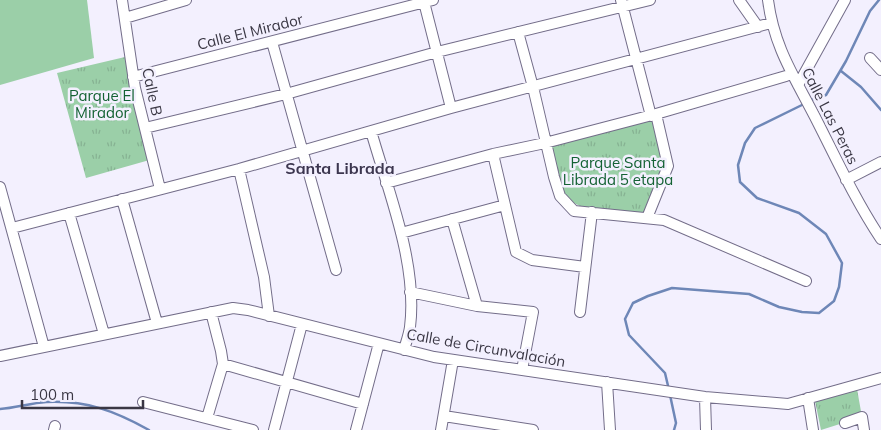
<svg xmlns="http://www.w3.org/2000/svg" width="881" height="430" viewBox="0 0 881 430" font-family="Mulish,sans-serif">
	<style>
		.grass { fill: #9bcfa8 }
		.park { fill: url(#park-tufts) }
		.lines { fill: none; stroke-linecap: round; stroke-linejoin: round }
		.stream { stroke: #6e87b7; stroke-width: 2.5 }
		.minor-casing { stroke: #736d89; stroke-width: 12 }
		.minor { stroke: #fff; stroke-width: 10 }
		.labels { text-anchor: middle; stroke-width: 5; stroke-linejoin: round; paint-order: stroke }
		.street-label { font-size: 15px; fill: #3a3744; stroke: #f3f0fe }
		.park-label { font-size: 15px; fill: #146234; stroke: #f3f0fe }
		.neighbourhood-label { font-size: 16px; font-weight: bold; fill: #3c364f; stroke: #f3f0fe }
	</style>
	<defs>
		<pattern id="park-tufts" width="24" height="20" patternUnits="userSpaceOnUse" patternTransform="scale(1.25)"><rect width="24" height="20" fill="#9bcfa8"/><path d="M3 7l-1-3M5 7V3M7 7l1-3M15 17l-1-3M17 17v-4M19 17l1-3" fill="none" stroke="#86b292"/></pattern>
	</defs>
	<rect width="100%" height="100%" fill="#f3f0fe"/>
	<path class="grass" d="M 0,0 L 87,0 L 94,58 L 0,85 Z"/>
	<path class="park" d="M 125,57 L 153,159 L 86,178 L 57,73 Z
		M 651,116 L 668,166 L 647,218 L 592,212 L 560,196 L 551,147 Z
		M 857,389 L 862,417 L 821,430 L 815,401 Z"/>
	<g class="lines">
		<path class="stream" d="M 841,71 L 861,87 L 881,110
			M 811,100 L 826,95 L 846,61 L 870,11 L 879,0
			M 669,390 L 665,373 L 629,335 L 625,319 L 633,303 L 648,296 L 672,288 L 749,294 L 779,307 L 802,312 L 819,313 L 834,301 L 839,287 L 842,263 L 826,234 L 799,213 L 757,198 L 740,182 L 738,165 L 745,143 L 755,128 L 806,103
			M 670,395 L 676,423 L 674,430
			M 0,409 C 15,408 31,403 46,402 C 86,400 115,411 149,430"/>
		<defs>
			<path id="minor" d="M 122,0 L 135,88 L 160,189
				M 621,0 L 651,116
				M 739,0 L 758,27
				M 768,0 C 774,47 794,76 815,117 C 836,158 855,200 881,239
				M 424,2 L 451,108
				M 125,18 L 186,0
				M 518,32 L 533,87 L 554,177 L 560,196 L 574,211 L 664,220 L 806,281
				M 272,42 L 336,270
				M 870,58 L 881,70
				M 133,77 L 433,0
				M 798,85 L 845,0
				M 145,128 L 286,94 L 437,52 L 650,0
				M 371,131 C 388,191 418,264 410,327 C 409,335 406,342 404,350
				M 493,154 L 516,252 L 532,260 L 585,267
				M 239,169 L 264,277 L 269,316
				M 846,180 L 881,162
				M 386,183 L 493,154 L 545,143 L 656,114 L 786,76
				M 0,187 L 44,347
				M 122,199 L 157,323
				M 69,213 L 104,334
				M 647,218 L 668,166 L 656,114
				M 452,219 L 477,306
				M 12,228 L 239,169 L 451,108 L 771,23
				M 401,233 L 505,205
				M 410,292 L 477,306 L 533,312 L 522,370
				M 580,312 L 592,212
				M 0,356 L 233,308 L 248,310 L 434,357 L 705,397 L 788,404 L 881,378
				M 223,364 L 363,404
				M 607,382 L 610,430
				M 705,397 L 706,430
				M 808,398 L 813,430
				M 143,402 L 253,430
				M 444,416 L 533,430
				M 207,418 L 223,364 L 221,351 L 211,312
				M 845,423 L 862,417 L 864,430
				M 54,430 L 55,426
				M 274,430 L 302,324
				M 356,430 L 379,343
				M 441,430 L 453,360"/>
		</defs>
		<use href="#minor" class="minor-casing"/>
		<use href="#minor" class="minor"/>
	</g>
	<g class="labels">
		<g class="street-label">
			<text transform="translate(250 32) rotate(-14)" y="5">Calle El Mirador</text>
			<text transform="translate(152 92) rotate(78)" y="5">Calle B</text>
			<text transform="translate(830 116) rotate(63)" y="5">Calle Las Peras</text>
			<text transform="translate(486 348) rotate(10)" y="5">Calle de Circunvalación</text>
		</g>
		<g class="park-label">
			<text x="102" y="101">Parque El<tspan x="102" dy="17">Mirador</tspan></text>
			<text x="618" y="168">Parque Santa<tspan x="618" dy="17">Librada 5 etapa</tspan></text>
		</g>
		<g class="neighbourhood-label">
			<text x="340" y="174">Santa Librada</text>
		</g>
	</g>
	<path d="M22 400v8h121v-8" fill="none" stroke="#3a3744" stroke-width="2.5"/>
	<text x="30" y="400" font-size="15" fill="#3a3744" stroke="#f3f0fe" stroke-width="4" paint-order="stroke">100 m</text>
</svg>
